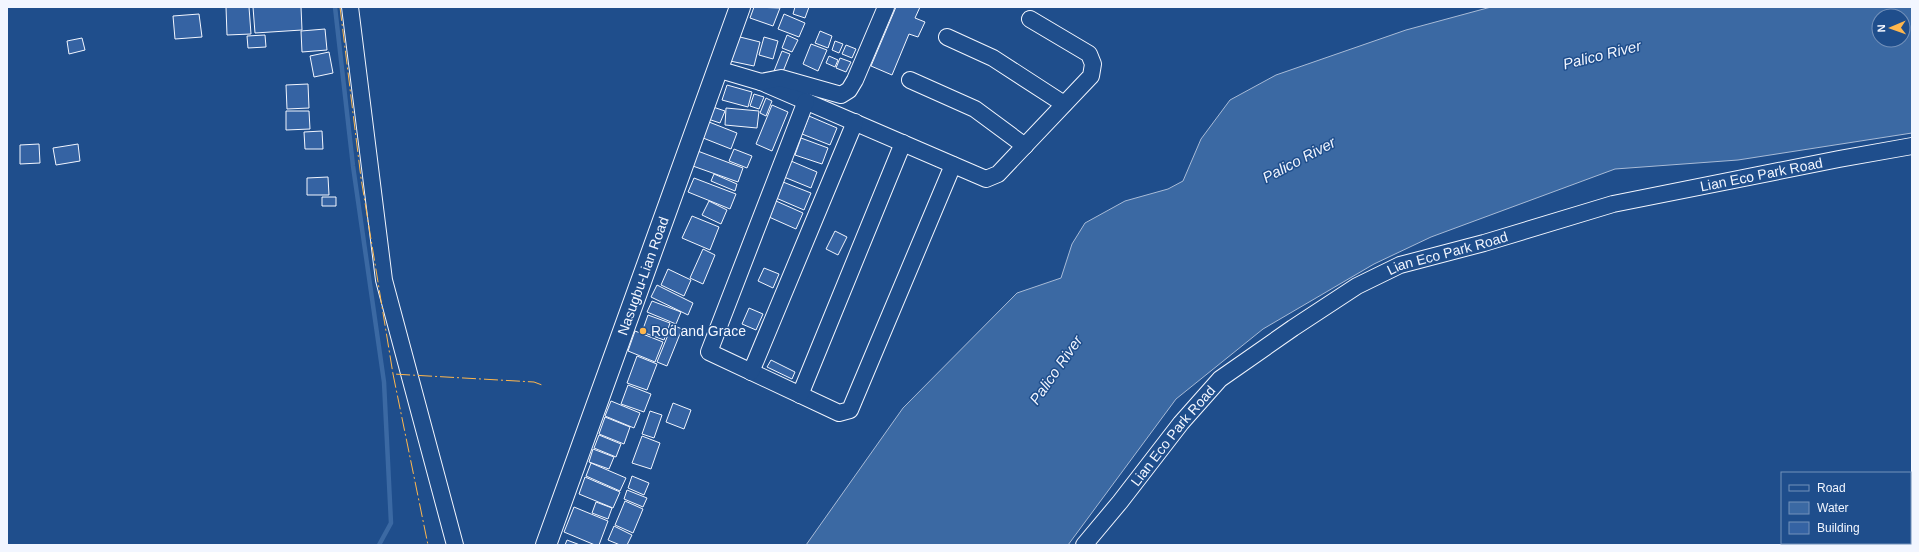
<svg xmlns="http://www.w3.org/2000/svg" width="1919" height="552" viewBox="0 0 1919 552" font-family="Arial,sans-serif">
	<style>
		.water { fill: #3b69a3; stroke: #a8bbd7; fill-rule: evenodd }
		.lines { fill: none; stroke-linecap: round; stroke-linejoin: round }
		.stream { stroke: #3b69a3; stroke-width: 4.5 }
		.building { fill: #3563a3; stroke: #f2f6ff }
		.minor-casing { stroke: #f2f6ff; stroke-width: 18 }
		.major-casing { stroke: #f2f6ff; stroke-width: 22 }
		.minor { stroke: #1f4e8c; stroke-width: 16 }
		.major { stroke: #1f4e8c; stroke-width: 20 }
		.power { stroke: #ffb74d; stroke-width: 1; stroke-dasharray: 14 3 2 3; stroke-linecap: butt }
		.poi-dot { fill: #ffb74d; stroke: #1f4e8c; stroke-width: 1.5 }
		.labels { text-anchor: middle; stroke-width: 3; stroke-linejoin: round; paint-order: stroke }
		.street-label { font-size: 14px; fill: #f2f6ff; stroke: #1f4e8c }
		.poi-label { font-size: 14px; fill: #f2f6ff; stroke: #1f4e8c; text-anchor: start }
		.water-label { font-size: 15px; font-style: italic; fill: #f2f6ff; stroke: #1f4e8c }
	</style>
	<rect width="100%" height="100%" fill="#1f4e8c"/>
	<path class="water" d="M 1491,7 L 1912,7 L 1912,133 L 1738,160 L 1615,169 L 1431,237 L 1374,264 L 1263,329 L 1176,399 L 1068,545 L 806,545 L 903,408 L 1017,293 L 1061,278 L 1072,244 L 1085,223 L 1125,201 L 1168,189 L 1183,181 L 1201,139 L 1230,100 L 1276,75 L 1406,30 ZM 1879,16 L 1903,16 L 1903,40 L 1879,40 Z"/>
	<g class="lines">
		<path class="stream" d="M 335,7 L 353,166 L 384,382 L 391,523 L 379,545"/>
	</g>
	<path class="building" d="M 226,7 L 249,7 L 251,34 L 227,35 Z
		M 253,7 L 301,7 L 302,30 L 255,33 Z
		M 754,7 L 780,8 L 773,26 L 750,18 Z
		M 795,7 L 809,7 L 805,18 L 793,14 Z
		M 896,7 L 920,7 L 915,18 L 925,22 L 918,37 L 909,34 L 892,75 L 871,66 Z
		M 199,14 L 202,37 L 175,39 L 173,16 Z
		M 784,14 L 805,23 L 799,37 L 778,29 Z
		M 325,29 L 327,50 L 302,52 L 301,31 Z
		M 820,31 L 832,36 L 828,48 L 815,43 Z
		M 265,35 L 266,47 L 248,48 L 247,36 Z
		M 787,35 L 798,40 L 792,52 L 782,48 Z
		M 736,36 L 760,42 L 754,66 L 730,61 Z
		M 764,37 L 778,41 L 773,59 L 759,55 Z
		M 82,38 L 85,50 L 69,54 L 67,41 Z
		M 835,41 L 843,44 L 839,53 L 832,50 Z
		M 811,44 L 827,50 L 818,71 L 803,64 Z
		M 846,45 L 856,49 L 852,58 L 842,54 Z
		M 782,51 L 790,54 L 782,74 L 774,71 Z
		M 329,52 L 333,73 L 314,77 L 310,56 Z
		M 829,56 L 838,60 L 835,67 L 826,63 Z
		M 840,58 L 851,62 L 846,72 L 836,68 Z
		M 308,84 L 309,108 L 287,109 L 286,85 Z
		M 727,85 L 752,92 L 748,107 L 722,100 Z
		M 754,94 L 764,97 L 759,109 L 750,106 Z
		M 766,98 L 772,101 L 766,116 L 760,113 Z
		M 772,105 L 788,112 L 772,151 L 756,144 Z
		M 713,107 L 725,111 L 720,123 L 708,119 Z
		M 726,108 L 759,111 L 757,128 L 725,125 Z
		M 286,111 L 309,111 L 310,129 L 286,130 Z
		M 809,116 L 837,128 L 830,145 L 802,134 Z
		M 704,120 L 737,133 L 731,149 L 698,136 Z
		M 322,131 L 323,149 L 305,149 L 304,132 Z
		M 801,138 L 828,148 L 822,164 L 795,155 Z
		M 39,144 L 40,163 L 20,164 L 20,145 Z
		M 78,144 L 80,161 L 56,165 L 53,148 Z
		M 734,149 L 752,156 L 747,168 L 729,161 Z
		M 695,150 L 743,168 L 738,182 L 690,165 Z
		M 791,161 L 817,172 L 811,188 L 784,177 Z
		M 714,174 L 737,184 L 735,191 L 711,181 Z
		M 328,177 L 329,195 L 307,195 L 307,178 Z
		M 694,178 L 736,194 L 730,209 L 688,192 Z
		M 783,182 L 811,193 L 804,210 L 776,198 Z
		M 322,197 L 336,197 L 336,206 L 322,206 Z
		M 709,201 L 727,210 L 721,224 L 702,215 Z
		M 776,201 L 803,213 L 796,229 L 769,217 Z
		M 692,216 L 719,227 L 710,250 L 682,238 Z
		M 835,231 L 847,237 L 838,255 L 826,249 Z
		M 703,249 L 715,255 L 703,284 L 690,278 Z
		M 764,268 L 779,274 L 773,288 L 758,281 Z
		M 668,269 L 691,280 L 684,296 L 661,285 Z
		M 657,285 L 693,303 L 688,315 L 651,297 Z
		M 652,301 L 681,312 L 676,324 L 647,312 Z
		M 749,308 L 763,314 L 756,330 L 742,324 Z
		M 648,315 L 670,323 L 664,340 L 642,332 Z
		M 672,325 L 682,329 L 667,366 L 657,362 Z
		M 635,331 L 663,342 L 655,362 L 628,351 Z
		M 637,356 L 657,364 L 647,390 L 627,383 Z
		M 771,360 L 795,372 L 792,379 L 767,367 Z
		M 628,385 L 651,394 L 644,412 L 621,404 Z
		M 611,401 L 640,413 L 634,428 L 605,416 Z
		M 673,403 L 691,410 L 684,429 L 666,422 Z
		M 650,411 L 662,415 L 654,438 L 642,434 Z
		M 605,417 L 630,427 L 624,444 L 599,434 Z
		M 599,435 L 621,444 L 616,457 L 594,448 Z
		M 642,436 L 660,443 L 651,469 L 632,463 Z
		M 593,449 L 614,457 L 609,469 L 589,462 Z
		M 591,463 L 626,478 L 620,491 L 586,476 Z
		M 632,476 L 649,483 L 644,495 L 628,488 Z
		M 585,477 L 620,492 L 613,508 L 579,494 Z
		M 627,490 L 647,498 L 643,507 L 624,499 Z
		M 625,501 L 643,509 L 633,533 L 615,525 Z
		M 596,502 L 612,508 L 608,519 L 592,513 Z
		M 574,507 L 608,521 L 599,545 L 595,545 L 564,532 Z
		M 614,526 L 632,535 L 627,545 L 620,545 L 608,540 Z
		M 567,540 L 580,545 L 565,545 Z"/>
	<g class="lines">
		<defs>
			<g id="minor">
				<path d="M 350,7 L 384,280 L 455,545"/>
				<path d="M 947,37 L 993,58 L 1064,104"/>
				<path d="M 717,69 L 761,82 L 986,179 L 998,174 L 1091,76 L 1093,64 L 1089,54 L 1030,19"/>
				<path d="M 910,80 L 975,109 L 1025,146"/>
				<path d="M 761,82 L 781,78 L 841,95 L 849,90 L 855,80 L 886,7"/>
				<path d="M 806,101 L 709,352 L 839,413 L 850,410 L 953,165"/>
				<path d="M 751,372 L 855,122"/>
				<path d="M 800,395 L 903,143"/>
				<path id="s1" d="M 1084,545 L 1120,502 L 1181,423 L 1220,379 L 1293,328 L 1357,286 L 1400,265 L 1484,243 L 1613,204 L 1839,159 L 1912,146"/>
			</g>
			<g id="major">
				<path id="s2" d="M 546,545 L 740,7"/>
			</g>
		</defs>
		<use href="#minor" class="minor-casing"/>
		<use href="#major" class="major-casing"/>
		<use href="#minor" class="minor"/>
		<use href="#major" class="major"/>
		<path class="power" d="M 340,7 L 361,178 L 393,374 L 534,382 L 542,385
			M 393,374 L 428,545"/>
	</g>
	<circle class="poi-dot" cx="643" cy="331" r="4"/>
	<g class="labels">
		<g class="street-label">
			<text dy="5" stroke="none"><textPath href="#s1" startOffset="801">Lian Eco Park Road</textPath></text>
			<text dy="5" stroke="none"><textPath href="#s1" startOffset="477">Lian Eco Park Road</textPath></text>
			<text dy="5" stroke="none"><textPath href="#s2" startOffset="286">Nasugbu-Lian Road</textPath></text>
			<text dy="5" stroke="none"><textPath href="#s1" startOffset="141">Lian Eco Park Road</textPath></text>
		</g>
		<g class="poi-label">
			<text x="651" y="336">Rod and Grace</text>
		</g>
		<g class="water-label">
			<text transform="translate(1602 55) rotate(-14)" y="5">Palico River</text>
			<text transform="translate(1299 160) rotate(-28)" y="5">Palico River</text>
			<text transform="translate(1056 370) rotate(-55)" y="5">Palico River</text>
		</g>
	</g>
	<rect width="1919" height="552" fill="none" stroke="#f2f6ff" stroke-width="16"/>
	<rect x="1781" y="472" width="130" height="72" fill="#1f4e8c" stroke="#7391ba"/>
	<rect x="1789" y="485" width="20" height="6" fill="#1f4e8c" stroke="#7391ba"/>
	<text x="1817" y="492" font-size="12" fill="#f2f6ff">Road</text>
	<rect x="1789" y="502" width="20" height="12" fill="#3b69a3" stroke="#7391ba"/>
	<text x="1817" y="512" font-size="12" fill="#f2f6ff">Water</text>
	<rect x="1789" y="522" width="20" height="12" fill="#3563a3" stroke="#7391ba"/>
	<text x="1817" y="532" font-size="12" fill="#f2f6ff">Building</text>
	<g transform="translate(1891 28) rotate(268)"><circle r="19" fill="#1f4e8c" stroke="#7391ba"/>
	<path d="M0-3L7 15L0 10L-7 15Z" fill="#ffb74d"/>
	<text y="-6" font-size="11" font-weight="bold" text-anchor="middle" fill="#f2f6ff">N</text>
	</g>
</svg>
